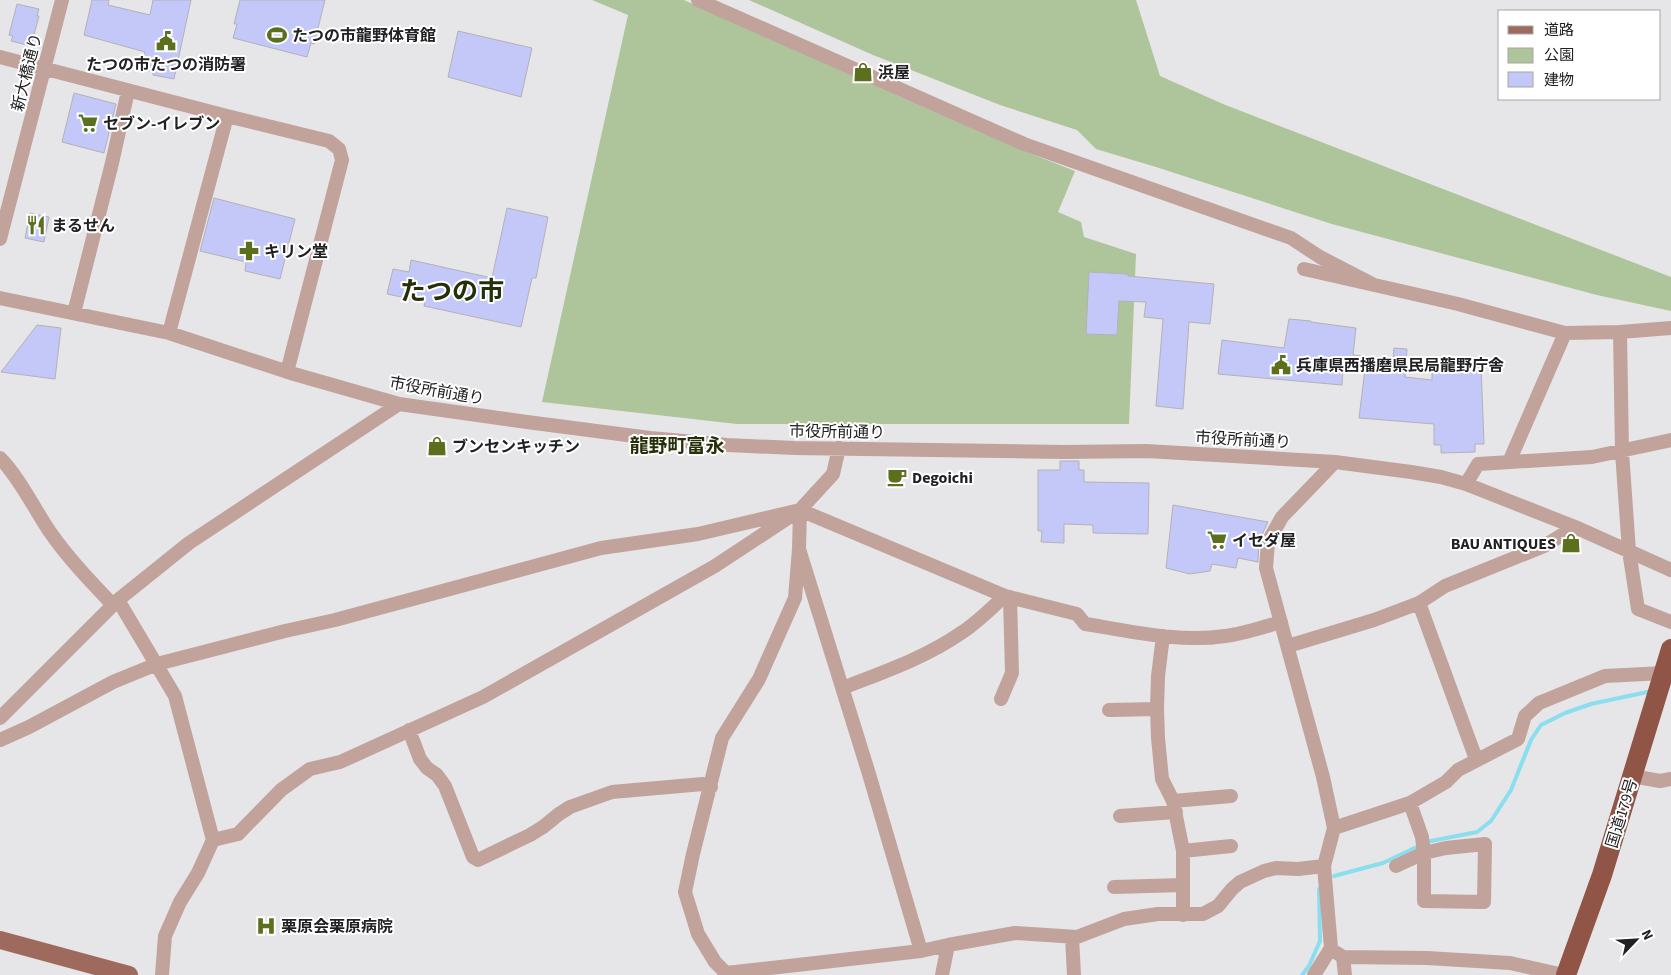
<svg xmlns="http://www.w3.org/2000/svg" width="1671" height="975" viewBox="0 0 1671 975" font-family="'Source Sans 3','Noto Sans JP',sans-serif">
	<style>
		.green { fill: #aec49a }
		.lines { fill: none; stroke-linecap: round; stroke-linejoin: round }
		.stream { stroke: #8adeee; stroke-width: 4 }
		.building { fill: #c3c8f8; stroke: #b2b2b6 }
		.minor { stroke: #c1a39b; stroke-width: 14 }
		.major { stroke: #9f6a5e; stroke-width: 18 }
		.highway { stroke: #915547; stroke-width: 20 }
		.labels { text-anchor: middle; stroke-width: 4; stroke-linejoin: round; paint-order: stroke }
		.poi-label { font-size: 16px; font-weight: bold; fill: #212022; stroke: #fff; text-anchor: start }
		.street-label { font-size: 16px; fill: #212022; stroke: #fff }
		.quarter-label { font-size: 19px; font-weight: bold; fill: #252f08; stroke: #fff }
		.town-label { font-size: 26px; font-weight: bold; fill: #252f08; stroke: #fff }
	</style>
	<rect width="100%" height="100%" fill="#e6e5e8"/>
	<path class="green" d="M 592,0 L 684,0 L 898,96 L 1024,151 L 1075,171 L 1058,212 L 1081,222 L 1084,237 L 1136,254 L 1129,424 L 737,424 L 542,402 L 628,15 Z
		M 749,0 L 1136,0 L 1160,76 L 1223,104 L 1671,277 L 1671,311 L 1597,295 L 1332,224 L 1156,167 L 1096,149 L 1077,130 L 1000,105 L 873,55 Z"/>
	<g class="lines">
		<path class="stream" d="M 1426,842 L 1477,832 L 1491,821 L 1511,790 L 1531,740 L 1541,725 L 1565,713 L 1591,704 L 1652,691
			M 1334,876 L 1383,863 L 1419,846
			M 1302,975 L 1309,966 L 1320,941 L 1319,889"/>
	</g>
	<path class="building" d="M 92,0 L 109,0 L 108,5 L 150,15 L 153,0 L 191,0 L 174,79 L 153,75 L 153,72 L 141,69 L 145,52 L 84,35 Z
		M 240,0 L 325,0 L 314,44 L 311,43 L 307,57 L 233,38 L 237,24 L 234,24 Z
		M 17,4 L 39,9 L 37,16 L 39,16 L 31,46 L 11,41 L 13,36 L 9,35 Z
		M 458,31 L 532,48 L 521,97 L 448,77 Z
		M 74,93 L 116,104 L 104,153 L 62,142 Z
		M 214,198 L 295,219 L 280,279 L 245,271 L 246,262 L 200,251 Z
		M 507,208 L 548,217 L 536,278 L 532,278 L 521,327 L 424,306 L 425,302 L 387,294 L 393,269 L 409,272 L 411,260 L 492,278 Z
		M 30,213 L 49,217 L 44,242 L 25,238 Z
		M 1089,272 L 1128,274 L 1128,276 L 1214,284 L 1210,324 L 1189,322 L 1183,409 L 1156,406 L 1163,319 L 1144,317 L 1146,302 L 1119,301 L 1117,335 L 1086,334 Z
		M 1289,319 L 1311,321 L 1311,322 L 1356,328 L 1353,355 L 1393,359 L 1394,348 L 1407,349 L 1405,377 L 1432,380 L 1432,366 L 1481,365 L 1484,444 L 1475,444 L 1475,452 L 1441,453 L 1441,445 L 1434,445 L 1434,424 L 1359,418 L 1365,369 L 1343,367 L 1342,385 L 1218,374 L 1222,340 L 1284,348 Z
		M 37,325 L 61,328 L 55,379 L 1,372 Z
		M 1060,461 L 1079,461 L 1079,470 L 1084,470 L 1084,482 L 1149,483 L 1148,534 L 1093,533 L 1093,525 L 1064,524 L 1064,543 L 1041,542 L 1042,531 L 1038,531 L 1038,470 L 1060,470 Z
		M 1173,505 L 1268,522 L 1259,541 L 1258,562 L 1238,558 L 1236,568 L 1212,564 L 1210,571 L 1190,574 L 1166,568 Z"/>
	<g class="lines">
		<path class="minor" d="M 698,0 L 1024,144 L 1291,238 L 1320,257 L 1374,285
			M 0,57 L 227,116 L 329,141 L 339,149 L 342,160 L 287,372
			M 0,239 L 62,0
			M 1304,269 L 1458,304 L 1565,333 L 1509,462
			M 0,298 L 169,333 L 294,374 L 399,404 L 527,422 L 650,438 L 727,445 L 795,448 L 1064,452 L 1146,451 L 1335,462 L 1411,472 L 1441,477 L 1466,484 L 1575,527 L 1671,570
			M 74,313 L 112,163 L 128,91
			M 1620,332 L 1671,328
			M 169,333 L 227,116
			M 1565,333 L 1620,332 L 1622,452 L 1629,551 L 1638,609 L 1671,622
			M 0,458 C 19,477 35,510 50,532 C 68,558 91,582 113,605
			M 1466,484 L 1478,464 L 1592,457 L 1671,440
			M 799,549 L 869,774 L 921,951 L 948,945 L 1015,933 L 1077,937 L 1124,919 L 1158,914 L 1203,914 L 1218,906 L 1232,889 L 1240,882 L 1264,871 L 1276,868 L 1298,869 L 1324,866
			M 118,600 L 175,696 L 213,840
			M 1419,603 L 1476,759
			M 1163,636 L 1158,676 L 1157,709 L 1158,738 L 1162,779 L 1173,801 L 1183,851 L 1183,915
			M 1288,646 L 1374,620 L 1419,603 L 1445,586 L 1544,546 L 1575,527
			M 843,688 C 883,672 925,658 961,633 C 977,623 991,608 1005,596
			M 1001,699 L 1012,673 L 1010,597
			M 1109,710 L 1157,709
			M 0,718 L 118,600 L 189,543 L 399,404
			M 409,730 L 420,759 L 427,768 L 437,775 L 445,786 L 473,857 L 478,860 L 530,835 L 543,827 L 559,814 L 570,807 L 612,792 L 703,784 L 711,787
			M 0,740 L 29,727 L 113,682 L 157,664 L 285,631 L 335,620 L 601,548 L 698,534 L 800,510 L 1005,596 L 1077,614 L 1085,624 C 1131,631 1179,643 1225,636 C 1244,634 1263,627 1281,622
			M 1632,776 L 1660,781 L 1671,779
			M 1173,801 L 1231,796
			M 1120,816 L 1176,812
			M 1334,828 L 1410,803 L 1446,782 L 1458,770 L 1518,739 L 1525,716 L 1539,703 L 1605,676 L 1664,673
			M 1183,851 L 1231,846
			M 1396,866 L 1424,853 L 1446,848 L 1485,844 L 1484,902 L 1424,901 L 1424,853 L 1422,837 L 1410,803
			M 1114,887 L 1183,885
			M 1072,937 L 1074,975
			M 1337,953 L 1343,957 L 1345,975
			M 1343,957 L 1427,958 L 1510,963 L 1564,975
			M 726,973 L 921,951
			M 162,975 L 165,936 L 180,902 L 198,873 L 213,840 L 238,834 L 281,790 L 310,769 L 340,762 L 483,697 L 715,566 L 800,510 L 833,474 L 839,448
			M 726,975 L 726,973 L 715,962 L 698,934 L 685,892 L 693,854 L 722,738 L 759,679 L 795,598 L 799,549 L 800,510
			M 942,975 L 948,945
			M 1314,975 L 1331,948 L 1324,866 L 1334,828 L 1323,777 L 1266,568 L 1268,542 L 1282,517 L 1335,462"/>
		<path class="major" d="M 0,940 L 129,975"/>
		<path class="highway" d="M 1566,975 L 1602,875 L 1671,649"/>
	</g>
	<defs>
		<symbol id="stadium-bare" viewBox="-9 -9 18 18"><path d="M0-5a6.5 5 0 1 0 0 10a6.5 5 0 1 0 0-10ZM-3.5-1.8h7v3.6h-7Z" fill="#5c6f1d" stroke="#fff" stroke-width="2.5" paint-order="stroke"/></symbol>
		<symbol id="civic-bare" viewBox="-9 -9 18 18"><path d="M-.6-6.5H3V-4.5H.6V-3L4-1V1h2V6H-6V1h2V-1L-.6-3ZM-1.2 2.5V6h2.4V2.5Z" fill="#5c6f1d" stroke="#fff" stroke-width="2.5" paint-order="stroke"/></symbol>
		<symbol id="shop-bare" viewBox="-9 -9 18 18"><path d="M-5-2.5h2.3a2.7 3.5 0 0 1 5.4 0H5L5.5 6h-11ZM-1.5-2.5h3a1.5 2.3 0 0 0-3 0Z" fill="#5c6f1d" stroke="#fff" stroke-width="2.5" paint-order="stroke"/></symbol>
		<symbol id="supermarket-bare" viewBox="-9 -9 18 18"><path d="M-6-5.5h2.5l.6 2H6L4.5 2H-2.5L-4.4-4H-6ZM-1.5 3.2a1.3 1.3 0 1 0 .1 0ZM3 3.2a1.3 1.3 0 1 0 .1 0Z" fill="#5c6f1d" stroke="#fff" stroke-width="2.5" paint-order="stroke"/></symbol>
		<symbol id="restaurant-bare" viewBox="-9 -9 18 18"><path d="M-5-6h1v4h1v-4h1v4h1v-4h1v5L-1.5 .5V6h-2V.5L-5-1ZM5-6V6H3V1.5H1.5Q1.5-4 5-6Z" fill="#5c6f1d" stroke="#fff" stroke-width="2.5" paint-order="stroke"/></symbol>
		<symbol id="pharmacy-bare" viewBox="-9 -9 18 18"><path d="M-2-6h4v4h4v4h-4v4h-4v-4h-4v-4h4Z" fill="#5c6f1d" stroke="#fff" stroke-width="2.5" paint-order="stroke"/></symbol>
		<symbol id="cafe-bare" viewBox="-9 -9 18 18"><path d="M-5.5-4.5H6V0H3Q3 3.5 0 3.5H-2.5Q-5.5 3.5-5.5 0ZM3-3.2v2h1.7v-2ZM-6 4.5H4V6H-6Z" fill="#5c6f1d" stroke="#fff" stroke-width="2.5" paint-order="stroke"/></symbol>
		<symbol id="hospital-bare" viewBox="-9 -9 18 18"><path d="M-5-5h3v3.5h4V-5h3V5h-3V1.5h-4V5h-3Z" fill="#5c6f1d" stroke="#fff" stroke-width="2.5" paint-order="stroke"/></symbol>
	</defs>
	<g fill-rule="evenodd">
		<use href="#stadium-bare" x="263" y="21" width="28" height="28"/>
		<use href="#civic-bare" x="152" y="27" width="28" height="28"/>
		<use href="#shop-bare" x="849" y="58" width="28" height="28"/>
		<use href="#supermarket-bare" x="74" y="109" width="28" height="28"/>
		<use href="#restaurant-bare" x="22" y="211" width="28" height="28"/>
		<use href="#pharmacy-bare" x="235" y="237" width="28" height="28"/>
		<use href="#civic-bare" x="1267" y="351" width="28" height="28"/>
		<use href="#shop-bare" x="423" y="432" width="28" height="28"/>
		<use href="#cafe-bare" x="883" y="463" width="28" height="28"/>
		<use href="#supermarket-bare" x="1203" y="526" width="28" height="28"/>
		<use href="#shop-bare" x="1557" y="529" width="28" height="28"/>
		<use href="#hospital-bare" x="252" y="912" width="28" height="28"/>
	</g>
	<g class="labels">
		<g class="poi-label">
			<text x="292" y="41">たつの市龍野体育館</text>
			<text x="166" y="70" text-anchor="middle">たつの市たつの消防署</text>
			<text x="878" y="78">浜屋</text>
			<text x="103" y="129">セブン-イレブン</text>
			<text x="51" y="231">まるせん</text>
			<text x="264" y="257">キリン堂</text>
			<text x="1296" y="371">兵庫県西播磨県民局龍野庁舎</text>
			<text x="452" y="452">ブンセンキッチン</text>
			<text x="912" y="483">Degoichi</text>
			<text x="1232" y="546">イセダ屋</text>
			<text x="1556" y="549" text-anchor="end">BAU ANTIQUES</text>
			<text x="281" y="932">栗原会栗原病院</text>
		</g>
		<g class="street-label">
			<text transform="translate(26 72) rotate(-76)" y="6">新大橋通り</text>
			<text transform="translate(437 390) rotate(10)" y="6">市役所前通り</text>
			<text transform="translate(837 431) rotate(1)" y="6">市役所前通り</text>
			<text transform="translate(1243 439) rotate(3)" y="6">市役所前通り</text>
			<text transform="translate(1621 813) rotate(-73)" y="6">国道179号</text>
		</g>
		<g class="quarter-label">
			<text x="677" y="452">龍野町富永</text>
		</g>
		<g class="town-label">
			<text x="452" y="300">たつの市</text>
		</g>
	</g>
	<rect x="1498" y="10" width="162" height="90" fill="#ffffff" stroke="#a6a6a7"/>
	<rect x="1508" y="26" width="25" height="8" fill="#9f6a5e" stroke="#a6a6a7"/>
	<text x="1544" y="35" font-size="15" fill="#212022">道路</text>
	<rect x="1508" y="48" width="25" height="15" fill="#aec49a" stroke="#a6a6a7"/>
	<text x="1544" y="60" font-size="15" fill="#212022">公園</text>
	<rect x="1508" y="72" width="25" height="15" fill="#c3c8f8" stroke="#a6a6a7"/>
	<text x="1544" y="85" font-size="15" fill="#212022">建物</text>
	<g transform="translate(1636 940) rotate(65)" stroke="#ffffff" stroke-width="4" paint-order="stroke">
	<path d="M0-4L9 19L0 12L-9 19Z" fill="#212022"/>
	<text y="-8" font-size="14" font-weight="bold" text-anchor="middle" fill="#212022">N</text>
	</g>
</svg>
